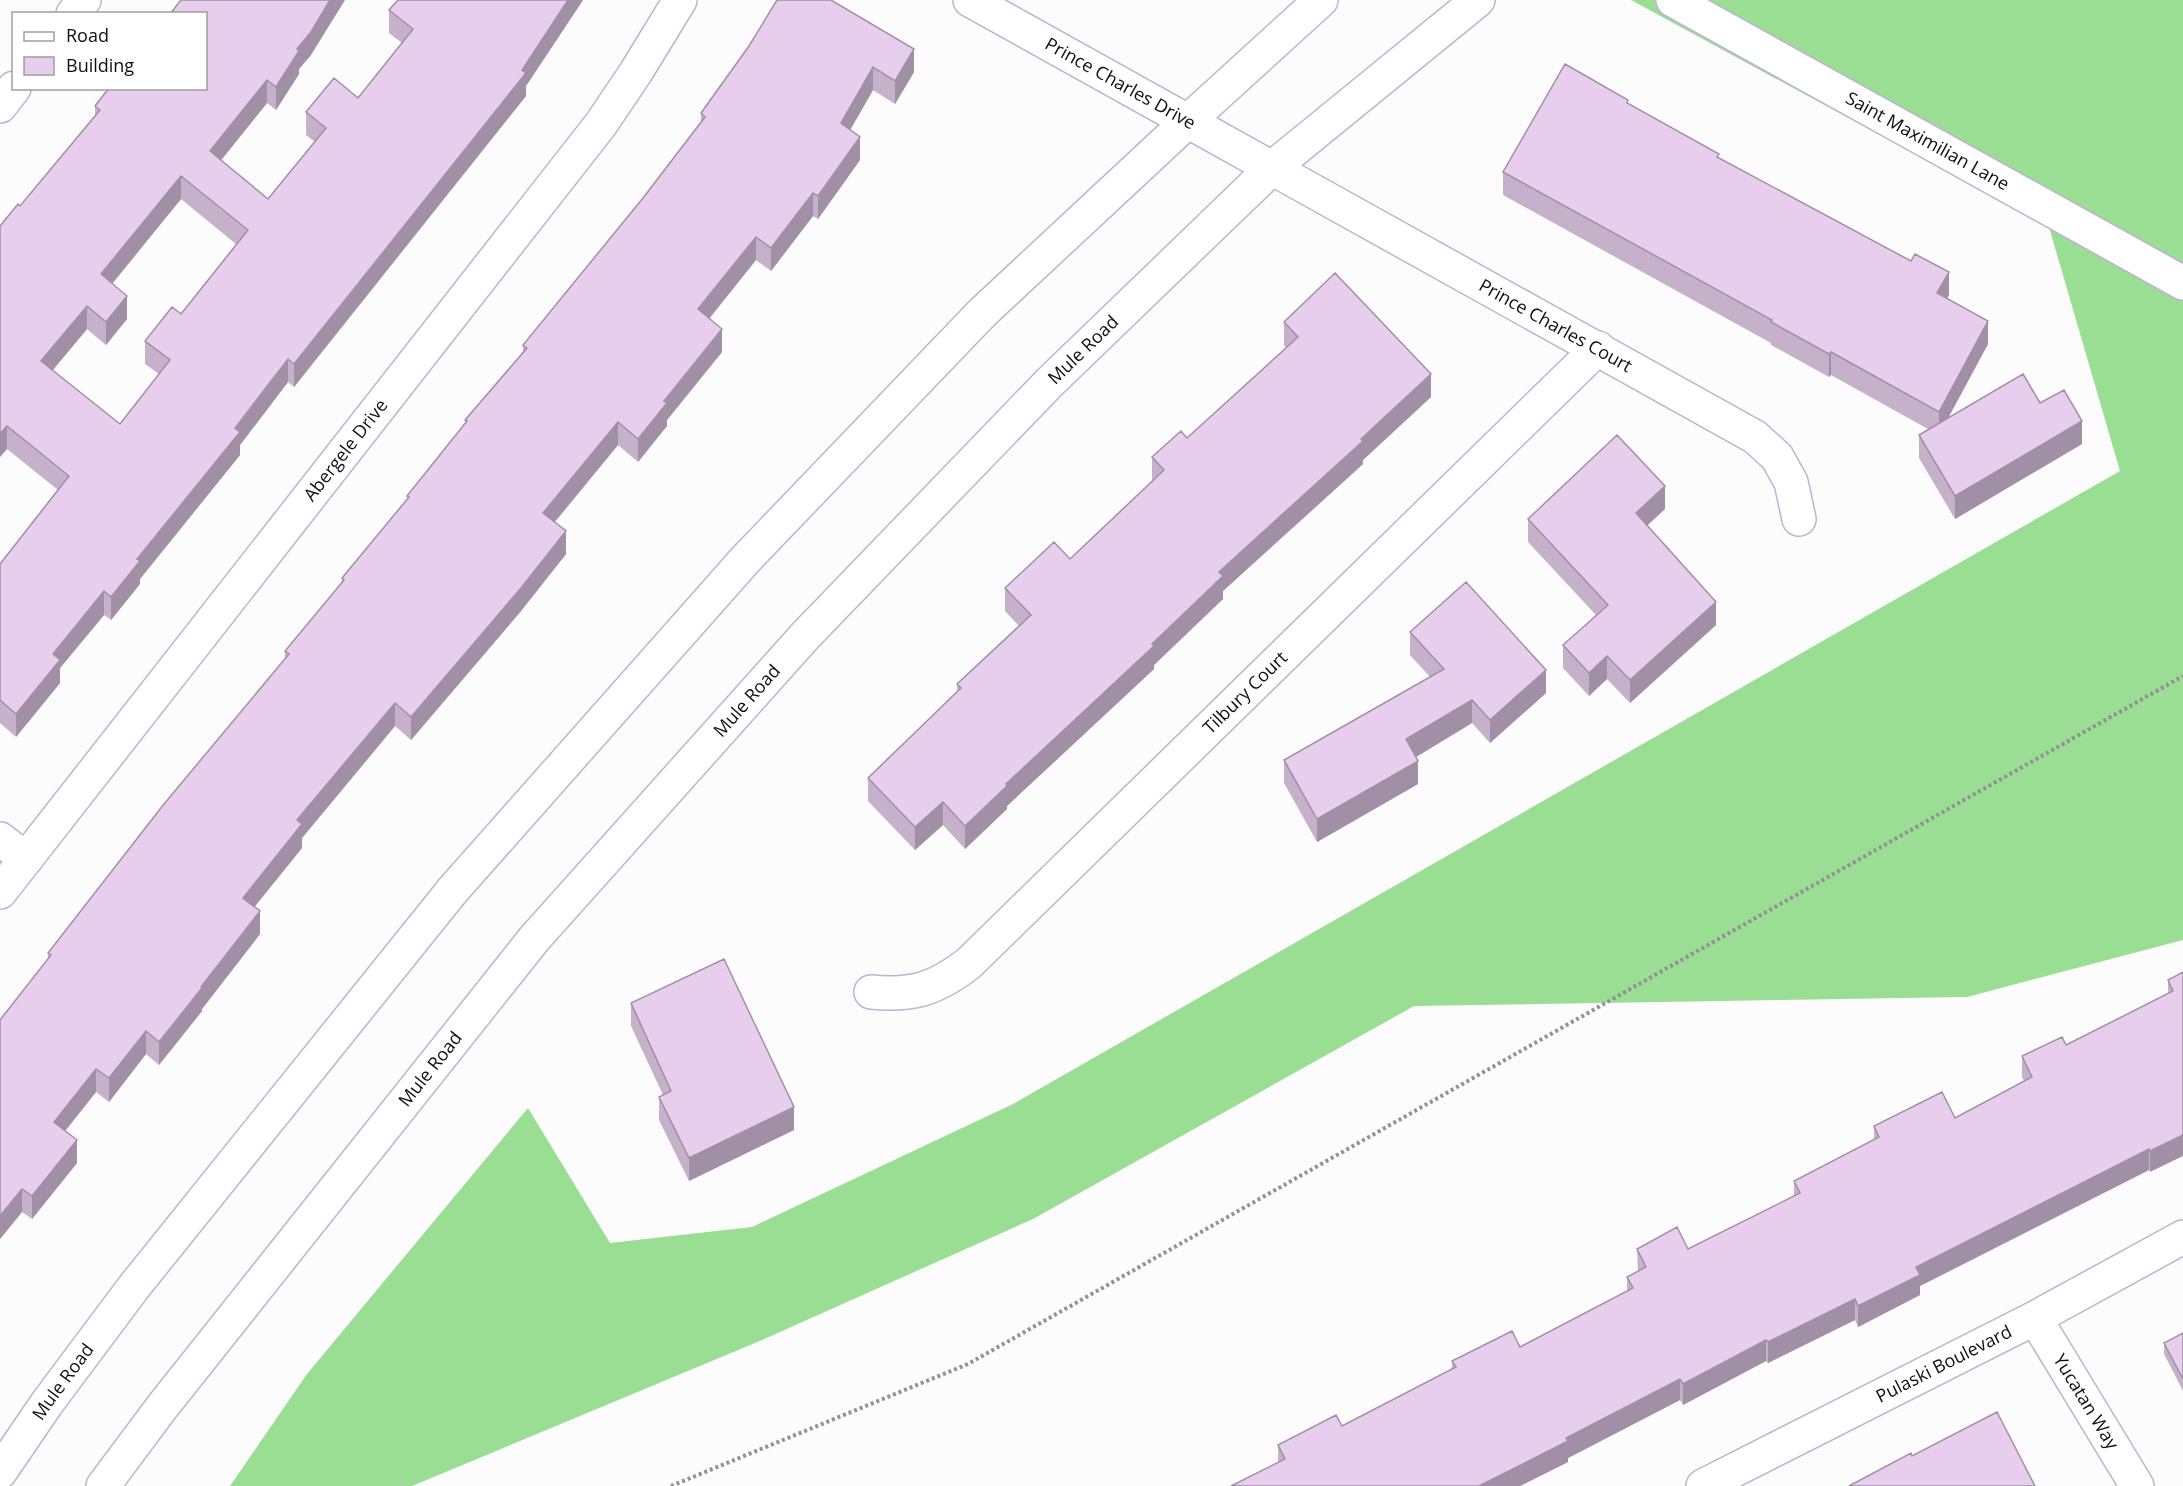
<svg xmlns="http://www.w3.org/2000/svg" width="2183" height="1486" viewBox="0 0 2183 1486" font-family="'Open Sans',sans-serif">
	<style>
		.forest { fill: #99de92 }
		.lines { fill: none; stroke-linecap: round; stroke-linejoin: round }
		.street-casing { stroke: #c0b2d3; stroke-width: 36 }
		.secondary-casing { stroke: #c0b2d3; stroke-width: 36 }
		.path { stroke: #939196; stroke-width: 4; stroke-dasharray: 3 3; stroke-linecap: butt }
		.street { stroke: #fff; stroke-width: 33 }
		.secondary { stroke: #fff; stroke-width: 33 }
		.wall { fill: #c6b1cb; fill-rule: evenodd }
		.shaded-wall { fill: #a190a5 }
		.building { fill: #e6ceec; stroke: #a190a5; stroke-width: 1.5; fill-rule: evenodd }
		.labels { text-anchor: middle; stroke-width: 6; stroke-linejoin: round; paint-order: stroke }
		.street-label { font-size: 18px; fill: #100b16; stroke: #fff }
	</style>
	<rect width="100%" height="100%" fill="#fcfcfc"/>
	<path class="forest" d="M 1631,0 L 2183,0 L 2183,940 L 1967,997 L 1414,1006 L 1033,1219 L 755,1343 L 412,1486 L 230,1486 L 307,1374 L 528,1108 L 610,1243 L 752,1227 L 1013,1104 L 2120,471 L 2049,227 Z"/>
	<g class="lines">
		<defs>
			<g id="street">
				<path id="s1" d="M 970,0 L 1755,437 L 1777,457 L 1791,482 L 1799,519"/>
				<path id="s2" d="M 1673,0 L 2183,283"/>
				<path d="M 73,14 L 84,0"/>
				<path d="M 0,106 L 14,88"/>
				<path d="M 1187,122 L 1321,0"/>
				<path d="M 1272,168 L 1478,0"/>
				<path d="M 0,839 L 26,859"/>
				<path id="s3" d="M 0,892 L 601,124 L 636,72 L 680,0"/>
				<path id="s4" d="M 871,992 C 913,996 935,989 968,964 L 1598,348"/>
				<path id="s5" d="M 2035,1318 L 2137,1486"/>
				<path id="s6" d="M 1703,1486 L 2035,1318 L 2183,1237"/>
			</g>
			<g id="secondary">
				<path id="s7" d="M 0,1472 L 47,1403 L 133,1288 L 452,891 L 745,560 L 982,313 L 1187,122"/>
				<path id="s8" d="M 103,1486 L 162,1407 L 534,939 L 805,636 L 1049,383 L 1272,168"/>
			</g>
		</defs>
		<use href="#street" class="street-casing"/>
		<use href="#secondary" class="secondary-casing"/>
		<path class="path" d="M 671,1486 L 968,1364 L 2183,676"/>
		<use href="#street" class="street"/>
		<use href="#secondary" class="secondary"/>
	</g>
	<path class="wall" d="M 398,0 L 583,0 L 526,86 L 526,96 L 294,387 L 288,382 L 240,445 L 240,455 L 140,579 L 140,584 L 111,620 L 104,615 L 60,668 L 60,683 L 16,737 L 0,723 L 0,564 L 58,490 L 7,449 L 0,457 L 20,206 L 95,116 L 95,106 L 311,55 L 299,69 L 299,74 L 276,110 L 267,103 L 221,160 L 268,199 L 315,142 L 306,135 L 306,112 L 358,98 L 402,43 L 389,33 L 389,10 ZM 181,199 L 236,244 L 181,314 L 145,341 L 145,364 L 159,374 L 120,424 L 53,370 L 87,329 L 106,345 L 127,319 L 113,283 Z
		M 749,46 L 914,72 L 895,104 L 873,90 L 850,130 L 860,160 L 818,219 L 813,216 L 771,271 L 756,260 L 710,318 L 722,352 L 667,420 L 667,426 L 638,462 L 618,445 L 555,522 L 566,554 L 521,611 L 411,740 L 395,726 L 302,838 L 302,848 L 254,907 L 260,934 L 202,1009 L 202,1011 L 159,1065 L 146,1054 L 109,1102 L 96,1092 L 65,1131 L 77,1163 L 32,1219 L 22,1212 L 0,1239 L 48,959 L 48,953 L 285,659 L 285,651 L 342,583 L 342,578 L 407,500 L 407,496 L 465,423 L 465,420 L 523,352 L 523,345 L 643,198 L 701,122 L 701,113 Z
		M 1628,104 L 1949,295 L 1947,299 L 1988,344 L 1948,418 L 2040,403 L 2082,444 L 1955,519 L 1919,458 L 1919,435 L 1928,429 L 1831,375 L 1829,377 L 1771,345 L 1771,343 L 1503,195 L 1503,172 Z
		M 1284,322 L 1431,397 L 1363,460 L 1363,464 L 1223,591 L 1223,599 L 1154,665 L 1154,669 L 1007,806 L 1007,809 L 965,849 L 943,825 L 915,850 L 868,801 L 868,778 L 957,692 L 957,684 L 1019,626 L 1005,611 L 1005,588 L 1070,559 L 1152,481 L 1152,457 L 1187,438 L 1286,348 L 1284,345 Z
		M 1665,509 L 1647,525 L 1716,625 L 1630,703 L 1607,679 L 1589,696 L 1563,668 L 1563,645 L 1596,615 L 1528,542 L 1528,519 Z
		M 1410,632 L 1546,693 L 1490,743 L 1472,723 L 1416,757 L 1418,784 L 1317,842 L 1284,783 L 1284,760 L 1430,677 L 1410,655 Z
		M 2183,972 L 2150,1172 L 2149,1170 L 1920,1286 L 1920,1295 L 1858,1327 L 1855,1320 L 1768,1363 L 1766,1361 L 1683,1405 L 1680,1400 L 1568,1458 L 1568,1462 L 1520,1486 L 1231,1486 L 1278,1462 L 1278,1445 L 1342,1426 L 1452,1369 L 1452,1361 L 1520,1347 L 1627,1291 L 1627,1277 L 1638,1271 L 1637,1249 L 1688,1249 L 1794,1196 L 1794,1181 L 1874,1140 L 1874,1126 L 1955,1118 L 2024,1081 L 2022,1077 L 2022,1056 L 2066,1045 L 2168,994 L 2168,980 Z
		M 631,1003 L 794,1130 L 689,1181 L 659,1120 L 659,1097 L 663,1095 L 631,1026 Z
		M 2183,1333 L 2183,1391 L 2164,1354 L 2164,1343 Z"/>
	<path class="shaded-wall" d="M 330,0 L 345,0 L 311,55 L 299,69 L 299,74 L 276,110 L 276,87 L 297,49 Z
		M 568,0 L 583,0 L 526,86 L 526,96 L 294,387 L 294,364 L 522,70 Z
		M 914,49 L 914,72 L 895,104 L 895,81 Z
		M 873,67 L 873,90 L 841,146 L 841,123 Z
		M 267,80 L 267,103 L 210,174 L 210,151 Z
		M 860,137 L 860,160 L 818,219 L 818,196 Z
		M 181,176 L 181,199 L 101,297 L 101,274 Z
		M 813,193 L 813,216 L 771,271 L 771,248 Z
		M 756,237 L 756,260 L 698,332 L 698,309 Z
		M 1949,272 L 1949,295 L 1937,316 L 1937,293 Z
		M 127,296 L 127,319 L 106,345 L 106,322 Z
		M 87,306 L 87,329 L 41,384 L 41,361 Z
		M 1988,321 L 1988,344 L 1939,435 L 1939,412 Z
		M 722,329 L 722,352 L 667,420 L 667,426 L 638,462 L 638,439 L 664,401 Z
		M 1831,352 L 1831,375 L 1829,377 L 1829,354 Z
		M 288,359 L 288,382 L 240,445 L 240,455 L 140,579 L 140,584 L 111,620 L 111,597 L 137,559 Z
		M 1431,374 L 1431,397 L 1363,460 L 1363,464 L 1223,591 L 1223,599 L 1154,665 L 1154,669 L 1007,806 L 1007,809 L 965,849 L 965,826 L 1006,784 L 1152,644 L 1219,572 Z
		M 2082,421 L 2082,444 L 1955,519 L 1955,496 Z
		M 618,422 L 618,445 L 543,536 L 543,513 Z
		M 7,426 L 7,449 L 0,457 L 0,434 Z
		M 1665,486 L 1665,509 L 1636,536 L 1636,513 Z
		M 566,531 L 566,554 L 521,611 L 411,740 L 411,717 Z
		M 104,591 L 104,615 L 60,668 L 60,683 L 16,737 L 16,714 L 53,654 Z
		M 1716,602 L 1716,625 L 1630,703 L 1630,680 Z
		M 1607,656 L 1607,679 L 1589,696 L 1589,673 Z
		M 1546,670 L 1546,693 L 1490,743 L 1490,720 Z
		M 1472,700 L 1472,723 L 1406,763 L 1406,739 Z
		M 395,703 L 395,726 L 302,838 L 302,848 L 243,921 L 243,898 L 297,820 Z
		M 1418,761 L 1418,784 L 1317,842 L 1317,819 Z
		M 943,802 L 943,825 L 915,850 L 915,827 Z
		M 260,911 L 260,934 L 202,1009 L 202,1011 L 159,1065 L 159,1042 Z
		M 146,1031 L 146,1054 L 109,1102 L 109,1078 Z
		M 96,1069 L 96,1092 L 54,1145 L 54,1122 Z
		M 794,1107 L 794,1130 L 689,1181 L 689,1158 Z
		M 2183,1135 L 2183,1156 L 2150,1172 L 2150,1151 Z
		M 77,1140 L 77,1163 L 32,1219 L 32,1196 Z
		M 2149,1149 L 2149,1170 L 1920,1286 L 1920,1295 L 1858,1327 L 1858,1306 L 1916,1267 Z
		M 22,1189 L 22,1212 L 0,1239 L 0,1216 Z
		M 1855,1299 L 1855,1320 L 1768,1363 L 1768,1342 Z
		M 1766,1340 L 1766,1361 L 1683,1405 L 1683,1384 Z
		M 1680,1379 L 1680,1400 L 1568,1458 L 1568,1462 L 1520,1486 L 1479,1486 L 1566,1438 Z"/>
	<path class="building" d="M 181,0 L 330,0 L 311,32 L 297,49 L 299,51 L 276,87 L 267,80 L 210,151 L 268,199 L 326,128 L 306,112 L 334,78 L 358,98 L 413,29 L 389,10 L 398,0 L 568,0 L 522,70 L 526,73 L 294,364 L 288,359 L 235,428 L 240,432 L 137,559 L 140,561 L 111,597 L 104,591 L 53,654 L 60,660 L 16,714 L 0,700 L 0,564 L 69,476 L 7,426 L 0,434 L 0,226 L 18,204 L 20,206 L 100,110 L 95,106 L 109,88 L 206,88 L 206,14 L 170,14 ZM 181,176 L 248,230 L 181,314 L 172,307 L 145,341 L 170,360 L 120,424 L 41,361 L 87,306 L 106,322 L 127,296 L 101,274 Z
		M 777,0 L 831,0 L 914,49 L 895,81 L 873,67 L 841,123 L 860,137 L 818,196 L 813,193 L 771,248 L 756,237 L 698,309 L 722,329 L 664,401 L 667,403 L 638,439 L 618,422 L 543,513 L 566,531 L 521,588 L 411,717 L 395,703 L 297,820 L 302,824 L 243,898 L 260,911 L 201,987 L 202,988 L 159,1042 L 146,1031 L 109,1078 L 96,1069 L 54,1122 L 77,1140 L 32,1196 L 22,1189 L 0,1216 L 0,1020 L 51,955 L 48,953 L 164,804 L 289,654 L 285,651 L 344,580 L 342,578 L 409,497 L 407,496 L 467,421 L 465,420 L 527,348 L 523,345 L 643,198 L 705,117 L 701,113 L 749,46 Z
		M 1565,64 L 1628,100 L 1627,103 L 1719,154 L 1717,157 L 1911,261 L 1915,254 L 1949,272 L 1937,293 L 1988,321 L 1939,412 L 1831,352 L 1829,354 L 1771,322 L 1772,320 L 1503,172 Z
		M 1335,273 L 1431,374 L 1361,439 L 1363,441 L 1219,572 L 1223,576 L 1152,644 L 1154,646 L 1006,784 L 1007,786 L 965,826 L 943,802 L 915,827 L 868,778 L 961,688 L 957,684 L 1031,615 L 1005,588 L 1054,542 L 1070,559 L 1164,470 L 1152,457 L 1181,431 L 1187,438 L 1298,337 L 1284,322 Z
		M 2023,374 L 2040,403 L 2064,390 L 2082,421 L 1955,496 L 1919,435 Z
		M 1617,435 L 1665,486 L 1636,513 L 1716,602 L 1630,680 L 1607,656 L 1589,673 L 1563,645 L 1608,605 L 1528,519 Z
		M 1466,582 L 1546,670 L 1490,720 L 1472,700 L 1406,739 L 1418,761 L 1317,819 L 1284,760 L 1444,669 L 1410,632 Z
		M 724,959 L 794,1107 L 689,1158 L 659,1097 L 671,1091 L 631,1003 Z
		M 2183,972 L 2183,1135 L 2150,1151 L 2149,1149 L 1916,1267 L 1920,1275 L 1858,1306 L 1855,1299 L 1768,1342 L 1766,1340 L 1683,1384 L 1680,1379 L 1566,1438 L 1568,1441 L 1479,1486 L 1231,1486 L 1285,1459 L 1278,1445 L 1336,1415 L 1342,1426 L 1456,1367 L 1452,1361 L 1512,1331 L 1520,1347 L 1633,1288 L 1627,1277 L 1646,1267 L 1637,1249 L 1677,1227 L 1688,1249 L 1800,1193 L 1794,1181 L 1879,1137 L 1874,1126 L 1942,1092 L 1955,1118 L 2032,1077 L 2022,1056 L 2062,1037 L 2066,1045 L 2173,991 L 2168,980 Z
		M 2183,1333 L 2183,1379 L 2164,1343 Z
		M 1997,1412 L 2035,1486 L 1849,1486 L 1911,1453 L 1912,1456 Z"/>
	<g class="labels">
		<g class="street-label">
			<text dy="6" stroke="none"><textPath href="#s1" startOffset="172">Prince Charles Drive</textPath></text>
			<text dy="6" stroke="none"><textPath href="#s2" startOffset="291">Saint Maximilian Lane</textPath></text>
			<text dy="6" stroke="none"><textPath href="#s1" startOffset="670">Prince Charles Court</textPath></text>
			<text dy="6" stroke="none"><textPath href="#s8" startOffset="1502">Mule Road</textPath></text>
			<text dy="6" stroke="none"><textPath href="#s3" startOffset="561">Abergele Drive</textPath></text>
			<text dy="6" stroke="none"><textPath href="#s4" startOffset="492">Tilbury Court</textPath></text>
			<text dy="6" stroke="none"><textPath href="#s8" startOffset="1016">Mule Road</textPath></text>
			<text dy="6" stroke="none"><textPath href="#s8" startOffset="530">Mule Road</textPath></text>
			<text dy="6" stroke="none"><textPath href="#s6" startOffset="270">Pulaski Boulevard</textPath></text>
			<text dy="6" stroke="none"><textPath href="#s7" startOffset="110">Mule Road</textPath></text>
			<text dy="6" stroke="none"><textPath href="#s5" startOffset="98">Yucatan Way</textPath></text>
		</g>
	</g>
	<rect x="12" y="12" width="195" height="78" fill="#ffffff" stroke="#9f9da2" stroke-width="1.5"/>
	<rect x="24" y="32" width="30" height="9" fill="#ffffff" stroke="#9f9da2" stroke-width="1.5"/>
	<text x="66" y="42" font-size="18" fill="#100b16">Road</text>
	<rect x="24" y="57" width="30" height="18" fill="#e6ceec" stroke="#9f9da2" stroke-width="1.5"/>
	<text x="66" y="72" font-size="18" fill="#100b16">Building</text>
</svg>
